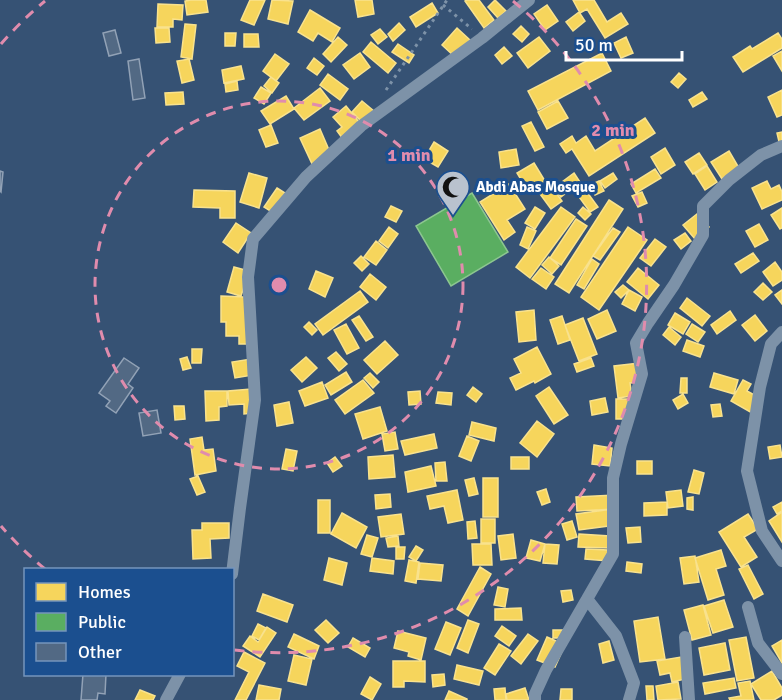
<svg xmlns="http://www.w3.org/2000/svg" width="782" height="700" viewBox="0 0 782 700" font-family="Signika,sans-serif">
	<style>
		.homes { fill: #f6d55c; stroke: #f9e28d; stroke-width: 1.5 }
		.public { fill: #5aae61; stroke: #8cc690; stroke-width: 1.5 }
		.building { fill: #526984; stroke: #92a2b6; stroke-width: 1.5 }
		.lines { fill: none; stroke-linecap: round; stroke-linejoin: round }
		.path { stroke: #7d92a8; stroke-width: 3; stroke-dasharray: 3 4.5; stroke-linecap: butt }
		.street { stroke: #7d92a8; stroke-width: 12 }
		.ring { fill: none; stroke: #e08cad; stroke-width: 3; stroke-dasharray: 10 8 }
		.labels { text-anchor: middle; stroke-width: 6; stroke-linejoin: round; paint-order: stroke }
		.poi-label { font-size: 15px; font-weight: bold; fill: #fff; stroke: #1b4f8f; text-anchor: start }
		.centre { fill: #e08cad; stroke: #1b4f8f; stroke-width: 3 }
		.ring-label { font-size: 18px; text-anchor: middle; font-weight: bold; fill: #e08cad; stroke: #1b4f8f; stroke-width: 6; stroke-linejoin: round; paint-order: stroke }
	</style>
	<rect width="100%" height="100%" fill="#365274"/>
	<path class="homes" d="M 191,0 L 206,0 L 208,12 L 187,15 L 185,1 Z
		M 250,0 L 265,0 L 254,25 L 241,20 Z
		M 272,0 L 293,1 L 288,24 L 268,19 Z
		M 355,0 L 372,0 L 374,14 L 358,17 Z
		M 467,0 L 479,0 L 494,20 L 484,28 L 465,1 Z
		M 495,0 L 506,11 L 498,18 L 488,7 Z
		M 573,0 L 594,0 L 607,22 L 621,13 L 628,24 L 605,38 L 587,9 L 580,13 Z
		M 432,3 L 438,13 L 416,27 L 410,17 Z
		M 158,4 L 183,5 L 182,20 L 173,19 L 173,27 L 157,27 Z
		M 547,5 L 558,21 L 545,30 L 534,14 Z
		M 310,10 L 340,28 L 332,42 L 318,33 L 313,41 L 298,32 Z
		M 579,12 L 585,21 L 573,31 L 566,22 Z
		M 399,23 L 405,30 L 393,41 L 388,34 Z
		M 185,24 L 196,25 L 192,59 L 181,57 Z
		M 521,26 L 529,34 L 522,42 L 513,34 Z
		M 155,28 L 169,28 L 170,42 L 156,43 Z
		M 457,28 L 470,40 L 455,57 L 442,45 Z
		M 380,29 L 387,37 L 378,44 L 371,35 Z
		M 225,33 L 236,33 L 235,46 L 225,46 Z
		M 778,33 L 782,39 L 782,48 L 743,72 L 733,57 L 750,46 L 752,49 Z
		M 244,34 L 258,34 L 259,47 L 244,47 Z
		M 338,37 L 347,45 L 331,62 L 323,54 Z
		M 539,37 L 550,51 L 528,68 L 517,53 Z
		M 626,37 L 633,53 L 621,58 L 614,43 Z
		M 371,42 L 396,63 L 388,73 L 363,52 Z
		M 398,44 L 414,55 L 409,63 L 392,52 Z
		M 504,47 L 512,56 L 502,64 L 495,55 Z
		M 782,51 L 782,71 L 773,56 Z
		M 360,53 L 370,67 L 354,79 L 343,65 Z
		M 602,53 L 611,71 L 538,110 L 528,91 Z
		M 275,54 L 289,64 L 276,81 L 263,71 Z
		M 314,58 L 324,66 L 317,75 L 307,68 Z
		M 189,59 L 194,80 L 182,83 L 177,61 Z
		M 241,66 L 244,79 L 224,83 L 222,70 Z
		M 679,73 L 686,79 L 678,88 L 671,82 Z
		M 328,74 L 348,89 L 340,100 L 320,85 Z
		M 271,77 L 279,83 L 272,93 L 264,86 Z
		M 237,81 L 238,90 L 226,92 L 225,84 Z
		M 261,87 L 271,93 L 264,104 L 254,98 Z
		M 320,88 L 330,101 L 304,120 L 294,108 Z
		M 782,90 L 782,115 L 777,117 L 768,97 Z
		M 183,92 L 184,104 L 166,105 L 165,93 Z
		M 702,92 L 707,99 L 693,107 L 689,100 Z
		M 286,96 L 294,109 L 270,124 L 261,111 Z
		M 362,101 L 374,111 L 364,124 L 352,112 Z
		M 558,101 L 568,118 L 547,129 L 538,112 Z
		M 346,106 L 363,127 L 345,142 L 337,131 L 342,127 L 333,117 Z
		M 645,118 L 655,133 L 589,176 L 572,149 L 566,153 L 560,144 L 572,136 L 576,143 L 586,136 L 595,151 Z
		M 531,122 L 544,147 L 535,151 L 522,126 Z
		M 271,125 L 278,143 L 266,147 L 259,130 Z
		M 320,129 L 332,157 L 313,166 L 300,138 Z
		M 782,132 L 782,145 L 780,146 L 777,133 Z
		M 434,142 L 448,151 L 438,167 L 424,159 Z
		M 665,148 L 675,165 L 661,174 L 651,157 Z
		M 516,149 L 519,165 L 501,168 L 499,152 Z
		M 729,151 L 739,168 L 722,179 L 711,162 Z
		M 699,153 L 707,165 L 693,174 L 685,162 Z
		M 534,163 L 545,181 L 528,191 L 517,173 Z
		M 707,166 L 717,182 L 705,190 L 695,174 Z
		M 655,169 L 661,178 L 636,193 L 631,184 Z
		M 249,173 L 267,178 L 259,208 L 240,202 Z
		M 574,173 L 580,182 L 561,197 L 554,188 Z
		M 613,173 L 617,179 L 605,188 L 600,181 Z
		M 599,181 L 604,191 L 595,195 L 590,185 Z
		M 767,181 L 771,189 L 779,185 L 782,192 L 782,200 L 762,209 L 752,188 Z
		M 548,182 L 562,201 L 551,209 L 537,190 Z
		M 509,184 L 525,209 L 507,220 L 515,232 L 504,240 L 480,202 Z
		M 277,188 L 285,193 L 272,212 L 264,207 Z
		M 584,188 L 598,207 L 590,212 L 577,194 Z
		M 194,190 L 235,191 L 235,218 L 220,218 L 220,208 L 193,207 Z
		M 642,192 L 647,203 L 638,207 L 632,196 Z
		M 609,200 L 623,209 L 569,293 L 555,284 Z
		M 391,206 L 402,211 L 396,222 L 385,217 Z
		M 535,207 L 545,213 L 535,229 L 525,223 Z
		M 561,207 L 575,217 L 530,278 L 516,267 Z
		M 583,207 L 591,214 L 585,220 L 578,213 Z
		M 782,208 L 782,228 L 780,229 L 771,215 Z
		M 697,214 L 709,227 L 695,239 L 683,225 Z
		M 576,219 L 587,226 L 561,265 L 550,258 Z
		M 236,223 L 251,233 L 238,253 L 223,242 Z
		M 759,224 L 768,240 L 755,247 L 746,231 Z
		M 389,227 L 398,234 L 388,248 L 379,241 Z
		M 527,227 L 536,231 L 528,249 L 520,245 Z
		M 628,227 L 647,240 L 599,310 L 581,297 Z
		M 613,228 L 620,232 L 600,260 L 593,256 Z
		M 685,233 L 691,241 L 681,249 L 674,240 Z
		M 655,239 L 666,247 L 651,266 L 640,258 Z
		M 376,241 L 387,250 L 376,265 L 364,257 Z
		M 753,253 L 759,261 L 741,273 L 735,264 Z
		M 361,256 L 369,264 L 362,271 L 354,263 Z
		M 549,257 L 559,266 L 552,274 L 542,265 Z
		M 592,259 L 599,264 L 584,289 L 577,285 Z
		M 775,262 L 782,272 L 782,280 L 773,286 L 763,272 Z
		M 234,267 L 249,271 L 241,296 L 227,292 Z
		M 541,268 L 554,277 L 546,289 L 532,279 Z
		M 638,268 L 659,285 L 648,299 L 627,282 Z
		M 316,271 L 333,278 L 325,297 L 309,289 Z
		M 370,274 L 386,287 L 376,300 L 360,287 Z
		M 763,283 L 772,292 L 763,300 L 754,292 Z
		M 623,285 L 629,290 L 621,298 L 615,292 Z
		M 629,290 L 642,297 L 635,311 L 622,304 Z
		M 782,290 L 782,304 L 775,295 Z
		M 360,291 L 368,302 L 323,335 L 315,324 Z
		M 221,296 L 247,297 L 249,344 L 239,344 L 239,336 L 226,336 L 226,322 L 221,322 Z
		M 687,298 L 710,316 L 702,326 L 680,308 Z
		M 534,310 L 536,340 L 519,342 L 516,312 Z
		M 607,310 L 616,331 L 597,339 L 588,319 Z
		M 730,311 L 736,320 L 717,334 L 711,325 Z
		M 675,313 L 690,322 L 683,334 L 668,325 Z
		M 755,315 L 767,331 L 755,341 L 742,325 Z
		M 359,316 L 373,337 L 366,341 L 352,320 Z
		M 562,316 L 570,340 L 558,344 L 550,320 Z
		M 583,318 L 597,354 L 579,361 L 565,325 Z
		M 309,322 L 317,330 L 312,335 L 304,327 Z
		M 346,324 L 359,348 L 347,354 L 334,330 Z
		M 692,324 L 705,332 L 698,342 L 686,334 Z
		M 669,327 L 681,337 L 675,345 L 663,335 Z
		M 687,340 L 704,346 L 700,357 L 683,351 Z
		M 385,341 L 398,355 L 377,374 L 364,360 Z
		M 537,347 L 551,374 L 535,383 L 534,381 L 516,390 L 510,378 L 521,373 L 514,359 Z
		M 192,349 L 202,349 L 201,363 L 192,363 Z
		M 336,352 L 347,364 L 339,371 L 328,358 Z
		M 187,357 L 191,368 L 183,370 L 180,359 Z
		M 306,357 L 317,368 L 302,382 L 291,370 Z
		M 591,358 L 594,366 L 577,372 L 574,364 Z
		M 251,359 L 253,375 L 235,378 L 232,362 Z
		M 639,363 L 641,382 L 630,383 L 632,396 L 618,398 L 614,366 Z
		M 346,372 L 352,382 L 331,395 L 325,385 Z
		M 370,373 L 379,382 L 373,388 L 364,378 Z
		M 714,373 L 738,380 L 734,394 L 710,387 Z
		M 681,378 L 687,378 L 687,393 L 680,393 Z
		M 363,380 L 374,393 L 345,414 L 335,400 Z
		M 743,380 L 751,384 L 747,391 L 760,398 L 752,413 L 731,401 Z
		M 322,382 L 328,398 L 305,406 L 299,391 Z
		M 473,387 L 482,394 L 476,402 L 467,395 Z
		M 549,387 L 568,415 L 554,424 L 536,396 Z
		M 251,389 L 253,413 L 244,414 L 244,404 L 229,405 L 228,391 Z
		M 205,391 L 227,391 L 227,406 L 219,407 L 219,420 L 206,421 Z
		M 420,391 L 421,404 L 409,405 L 408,392 Z
		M 438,392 L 452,393 L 451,405 L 436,403 Z
		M 683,394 L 688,403 L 678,409 L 673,400 Z
		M 605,398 L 608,412 L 592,415 L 590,401 Z
		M 616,399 L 634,399 L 633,419 L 616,419 Z
		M 289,402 L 293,423 L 277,426 L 274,405 Z
		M 720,404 L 722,416 L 713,417 L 711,405 Z
		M 174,406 L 184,406 L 185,419 L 175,420 Z
		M 380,407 L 387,431 L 363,439 L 355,414 Z
		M 537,421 L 554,434 L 537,457 L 520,443 Z
		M 472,422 L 496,428 L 494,441 L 469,435 Z
		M 395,432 L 398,449 L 385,451 L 382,434 Z
		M 434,434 L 437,448 L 405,455 L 401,441 Z
		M 467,436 L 479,441 L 471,461 L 459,456 Z
		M 202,437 L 204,450 L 213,449 L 216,471 L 195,475 L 190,439 Z
		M 594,445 L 612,448 L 610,466 L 592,464 Z
		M 780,445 L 782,457 L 770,459 L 768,447 Z
		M 286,449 L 297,451 L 293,471 L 282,469 Z
		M 393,455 L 395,477 L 369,479 L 368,457 Z
		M 335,457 L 342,466 L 333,472 L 327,463 Z
		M 511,457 L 529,457 L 529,469 L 511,469 Z
		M 637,461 L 652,461 L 652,474 L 637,474 Z
		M 445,462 L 447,481 L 436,481 L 435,463 Z
		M 431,466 L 436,486 L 408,492 L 405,472 Z
		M 694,470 L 704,473 L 699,494 L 688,492 Z
		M 198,476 L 205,492 L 197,495 L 190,479 Z
		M 474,478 L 478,494 L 469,496 L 465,480 Z
		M 483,478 L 498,478 L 498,517 L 483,517 Z
		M 546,489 L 550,502 L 542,505 L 537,492 Z
		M 457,490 L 463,520 L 448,523 L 444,506 L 430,509 L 427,496 Z
		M 681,490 L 683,506 L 668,508 L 666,492 Z
		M 390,494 L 391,507 L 376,509 L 375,495 Z
		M 615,495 L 616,509 L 577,511 L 576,497 Z
		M 693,497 L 693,510 L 687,509 L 687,498 Z
		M 318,500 L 330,500 L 330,533 L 318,533 Z
		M 667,502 L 667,515 L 644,516 L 644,503 Z
		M 782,502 L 782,511 L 777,514 L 773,507 Z
		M 613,509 L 616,525 L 579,530 L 576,514 Z
		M 782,512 L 782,542 L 769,521 Z
		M 342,513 L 367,527 L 356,548 L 331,534 Z
		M 401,514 L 404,534 L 381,537 L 378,517 Z
		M 748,514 L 758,529 L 744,537 L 757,557 L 741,567 L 719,532 Z
		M 481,519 L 495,519 L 495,543 L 481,543 Z
		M 475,521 L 477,538 L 468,539 L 467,522 Z
		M 572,521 L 577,537 L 567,540 L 562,524 Z
		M 202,523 L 229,523 L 229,538 L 210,539 L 211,558 L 193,559 L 192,530 L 202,530 Z
		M 640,527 L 641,542 L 628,543 L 626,528 Z
		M 513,534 L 516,558 L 501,560 L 498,536 Z
		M 579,534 L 610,536 L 610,548 L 578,547 Z
		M 367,535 L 378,538 L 372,557 L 361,554 Z
		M 398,536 L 399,546 L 388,547 L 386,538 Z
		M 531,540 L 545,544 L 540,561 L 526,558 Z
		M 472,544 L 491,544 L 492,565 L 473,565 Z
		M 545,544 L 559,545 L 557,564 L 543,563 Z
		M 416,546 L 423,550 L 416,561 L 409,557 Z
		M 396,547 L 405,547 L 404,559 L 396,559 Z
		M 586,549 L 608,550 L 608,561 L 585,559 Z
		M 721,550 L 726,566 L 716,569 L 724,595 L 708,600 L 695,558 Z
		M 695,556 L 699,582 L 684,584 L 680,558 Z
		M 329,558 L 347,563 L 342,585 L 324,580 Z
		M 372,558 L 394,561 L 393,574 L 370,571 Z
		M 409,560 L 419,562 L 416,583 L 405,581 Z
		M 627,562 L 642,564 L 641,573 L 626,571 Z
		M 420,563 L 443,565 L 441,581 L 418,579 Z
		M 748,565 L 763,594 L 754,599 L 739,569 Z
		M 480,567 L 491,574 L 468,616 L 457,609 Z
		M 498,587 L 508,589 L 505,607 L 494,605 Z
		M 571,590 L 573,600 L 563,602 L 561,591 Z
		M 263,594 L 293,605 L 287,622 L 257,611 Z
		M 724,600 L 733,627 L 713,633 L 704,606 Z
		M 703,605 L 711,635 L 692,640 L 684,610 Z
		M 521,608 L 522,620 L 495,620 L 495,609 Z
		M 658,617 L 665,659 L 640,662 L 634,621 Z
		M 326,620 L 339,633 L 328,643 L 315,630 Z
		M 468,620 L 479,624 L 468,653 L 457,648 Z
		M 446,622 L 461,628 L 450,655 L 435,649 Z
		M 258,624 L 266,628 L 259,640 L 252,636 Z
		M 502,626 L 516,636 L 509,646 L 495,636 Z
		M 267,627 L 276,633 L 260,657 L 243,646 L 250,636 L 258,642 Z
		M 553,630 L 569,630 L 569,638 L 553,638 Z
		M 398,631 L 426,638 L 421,660 L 408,656 L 409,652 L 394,648 Z
		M 294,634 L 319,646 L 314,659 L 288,647 Z
		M 528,634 L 538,641 L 521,664 L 511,656 Z
		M 547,637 L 565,645 L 555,667 L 537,660 Z
		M 746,637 L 754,678 L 737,681 L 729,640 Z
		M 353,638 L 370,648 L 365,657 L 348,647 Z
		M 782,640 L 782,663 L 772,646 Z
		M 609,641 L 614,660 L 603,663 L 599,644 Z
		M 725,643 L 730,670 L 704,675 L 699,648 Z
		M 499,644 L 511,651 L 495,675 L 484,668 Z
		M 244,652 L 265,663 L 246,700 L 235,700 L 249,672 L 237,666 Z
		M 294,655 L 312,659 L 306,685 L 288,681 Z
		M 681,657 L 685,679 L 672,682 L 670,673 L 660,675 L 657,661 Z
		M 393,661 L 425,661 L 425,682 L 404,681 L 404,687 L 393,687 Z
		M 457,665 L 483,671 L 479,685 L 454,679 Z
		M 772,671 L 782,688 L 782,695 L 774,700 L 761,700 L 751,684 Z
		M 444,674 L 445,685 L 433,687 L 432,675 Z
		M 370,677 L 381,684 L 372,700 L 361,694 Z
		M 734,678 L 736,688 L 705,694 L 703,683 Z
		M 750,681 L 754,700 L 730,700 L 729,698 L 741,696 L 738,683 Z
		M 678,682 L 681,699 L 658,700 L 656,686 Z
		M 259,685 L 281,689 L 279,700 L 256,700 Z
		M 646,686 L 653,686 L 654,700 L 647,700 Z
		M 505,688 L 506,700 L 495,700 L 494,689 Z
		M 525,688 L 529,700 L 507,700 L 506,694 Z
		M 561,689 L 572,689 L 572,700 L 560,700 Z
		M 140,690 L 155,696 L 153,700 L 135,700 Z
		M 449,691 L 467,699 L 467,700 L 445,700 Z"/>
	<path class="public" d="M 472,193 L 508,252 L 451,286 L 416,226 Z"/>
	<path class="building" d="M 115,30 L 121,53 L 109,56 L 103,33 Z
		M 139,59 L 145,98 L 133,100 L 128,61 Z
		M 0,171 L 3,172 L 1,192 L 0,191 Z
		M 124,358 L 139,368 L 128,384 L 133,388 L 116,413 L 106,406 L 110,401 L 99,393 Z
		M 157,410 L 161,433 L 143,436 L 139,413 Z
		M 83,674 L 106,674 L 105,694 L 98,693 L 97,700 L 81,700 Z"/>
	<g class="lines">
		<path class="path" d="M 443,5 L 472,29
			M 386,90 L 447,0"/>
		<path class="street" d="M 782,332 L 771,344 L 760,387 L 747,471 L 762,531 L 782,561
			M 232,574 L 240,508 L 255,400 L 248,277 L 253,239 L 306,177 L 361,126 L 482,38 L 529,0
			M 587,599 L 616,636 L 634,683 L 629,700
			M 748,607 L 758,643 L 782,674
			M 685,637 L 689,700
			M 166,700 L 180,674
			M 535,700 L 535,694 L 546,670 L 613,554 L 613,478 L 621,444 L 642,374 L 636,343 L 648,323 L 674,285 L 703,235 L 703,206 L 729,180 L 761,155 L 782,146"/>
	</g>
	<g class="ring">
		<circle cx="279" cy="285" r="184"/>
		<path d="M45 569A368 368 0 0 1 1 526M1 44A368 368 0 0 1 45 1M513 1A368 368 0 0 1 234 650"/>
	</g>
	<defs>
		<symbol id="mosque-pin" viewBox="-11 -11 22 30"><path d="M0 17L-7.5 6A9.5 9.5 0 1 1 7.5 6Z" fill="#b9c2ce" stroke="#1b4f8f"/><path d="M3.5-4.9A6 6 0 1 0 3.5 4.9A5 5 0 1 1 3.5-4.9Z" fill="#111"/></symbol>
	</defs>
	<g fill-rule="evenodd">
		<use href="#mosque-pin" x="434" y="168" width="38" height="52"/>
	</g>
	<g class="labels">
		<g class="poi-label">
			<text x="476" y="192">Abdi Abas Mosque</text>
		</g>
	</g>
	<circle cx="279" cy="285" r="9" class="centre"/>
	<g class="ring-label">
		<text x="613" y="136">2 min</text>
		<text x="409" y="161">1 min</text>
	</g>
	<rect x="24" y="568" width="210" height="108" fill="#1b4f8f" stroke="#7695bc" stroke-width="1.5"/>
	<rect x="36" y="583" width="30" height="18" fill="#f6d55c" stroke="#7695bc" stroke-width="1.5"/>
	<text x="78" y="598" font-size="18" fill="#ffffff">Homes</text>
	<rect x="36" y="613" width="30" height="18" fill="#5aae61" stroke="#7695bc" stroke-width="1.5"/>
	<text x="78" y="628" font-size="18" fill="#ffffff">Public</text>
	<rect x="36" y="643" width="30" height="18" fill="#526984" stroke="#7695bc" stroke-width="1.5"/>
	<text x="78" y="658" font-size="18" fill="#ffffff">Other</text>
	<path d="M566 51v9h116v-9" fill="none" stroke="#ffffff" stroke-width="3"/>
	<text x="575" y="51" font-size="18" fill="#ffffff" stroke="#1b4f8f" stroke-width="4.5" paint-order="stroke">50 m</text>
</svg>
